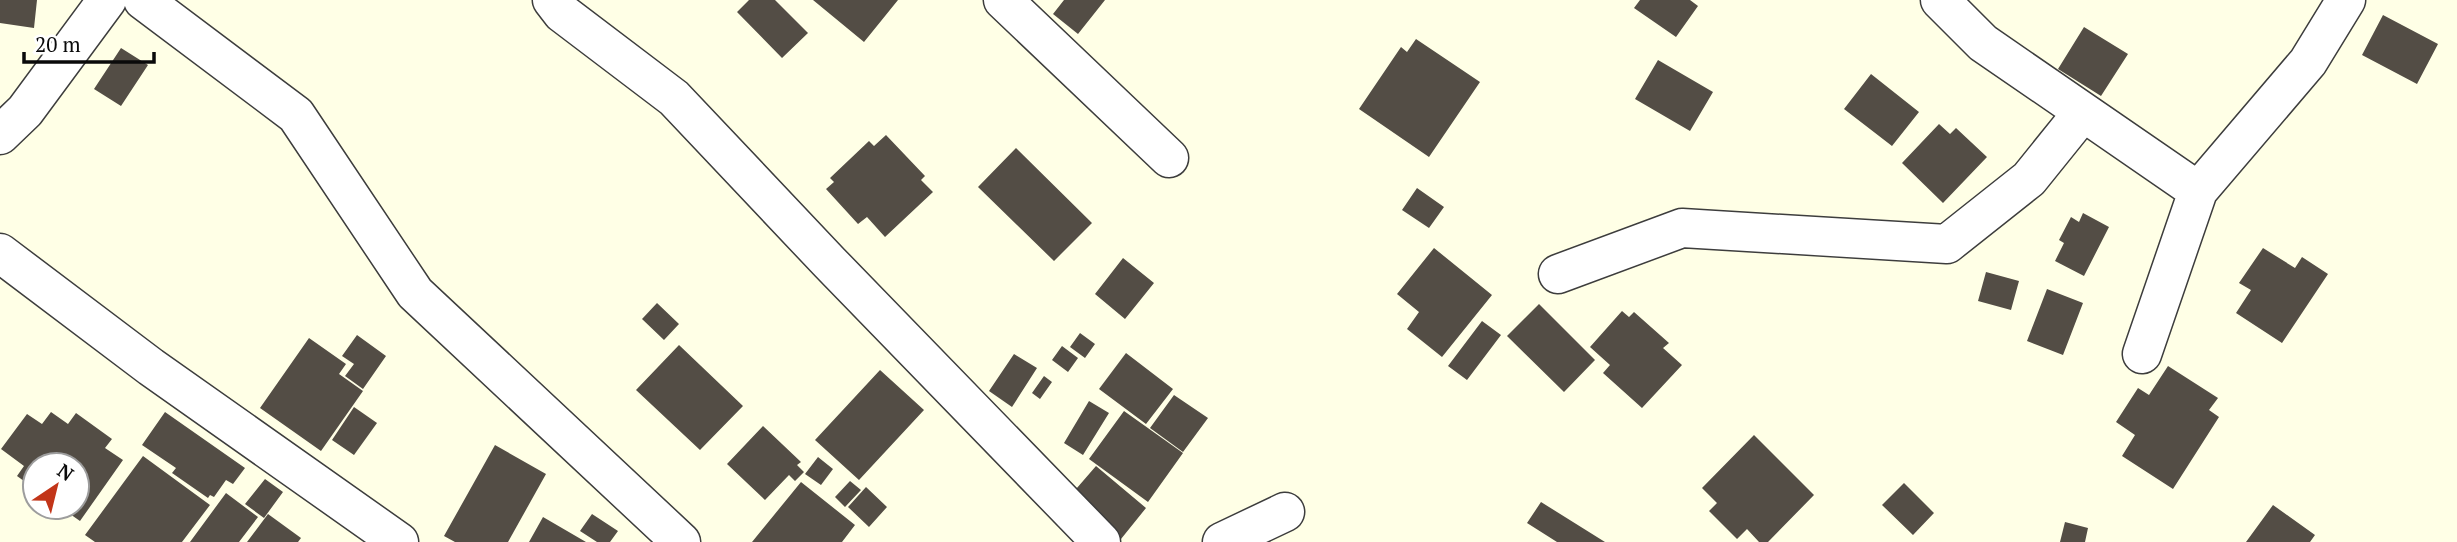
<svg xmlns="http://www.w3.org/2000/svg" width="2457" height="542" viewBox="0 0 2457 542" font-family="'PT Serif',serif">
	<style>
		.building { fill: #534d45 }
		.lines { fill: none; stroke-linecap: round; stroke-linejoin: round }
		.street-casing { stroke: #3d3d3d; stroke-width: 41 }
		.street { stroke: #fff; stroke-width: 38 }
	</style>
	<rect width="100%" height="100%" fill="#ffffe6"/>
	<path class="building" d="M 0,0 L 37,0 L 34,28 L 0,23 Z
		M 749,0 L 775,0 L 808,33 L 782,58 L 737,12 Z
		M 813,0 L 898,0 L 864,42 Z
		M 1064,0 L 1105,0 L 1078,34 L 1053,14 Z
		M 1640,0 L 1690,0 L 1698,6 L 1676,37 L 1634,8 Z
		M 2383,15 L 2438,44 L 2417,84 L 2362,55 Z
		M 2084,27 L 2128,54 L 2101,96 L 2058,69 Z
		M 1416,39 L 1480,82 L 1429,157 L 1359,109 L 1401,47 L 1407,52 Z
		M 121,48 L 148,65 L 121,106 L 94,89 Z
		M 1658,60 L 1713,92 L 1690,131 L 1635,99 Z
		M 1871,74 L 1919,112 L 1892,146 L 1844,109 Z
		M 1939,124 L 1950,134 L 1956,128 L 1987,157 L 1943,203 L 1902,163 Z
		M 886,135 L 925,176 L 921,180 L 933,192 L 885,237 L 867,217 L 858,224 L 826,189 L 834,182 L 830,178 L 869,141 L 874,146 Z
		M 1016,148 L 1092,223 L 1054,261 L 978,187 Z
		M 1417,188 L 1444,207 L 1429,228 L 1402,210 Z
		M 2083,213 L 2109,227 L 2084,276 L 2055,261 L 2064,243 L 2059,240 L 2071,217 L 2079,222 Z
		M 1434,248 L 1492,295 L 1442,357 L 1407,329 L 1419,312 L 1397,294 Z
		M 2263,248 L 2295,268 L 2302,257 L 2328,274 L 2282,343 L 2236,313 L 2251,290 L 2239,283 Z
		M 1123,258 L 1154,283 L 1125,319 L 1095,294 Z
		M 1986,272 L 2019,281 L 2011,310 L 1978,301 Z
		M 2047,289 L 2083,303 L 2063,355 L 2027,341 Z
		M 657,303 L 679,324 L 664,340 L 642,319 Z
		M 1539,304 L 1595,360 L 1564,392 L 1507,336 Z
		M 1622,311 L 1629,317 L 1634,312 L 1669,343 L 1663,348 L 1682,365 L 1642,408 L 1603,373 L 1610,365 L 1590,347 Z
		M 1482,321 L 1501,335 L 1467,380 L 1448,366 Z
		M 1080,333 L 1095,344 L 1085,358 L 1070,347 Z
		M 357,335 L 386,356 L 363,389 L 345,376 L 354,364 L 342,356 Z
		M 309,338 L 346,364 L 339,374 L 363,391 L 321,451 L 260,408 Z
		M 679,345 L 743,406 L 700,450 L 636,390 Z
		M 1062,346 L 1078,358 L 1068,372 L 1052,360 Z
		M 1126,353 L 1173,389 L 1146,424 L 1099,389 Z
		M 1014,354 L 1037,368 L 1012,407 L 989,391 Z
		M 2168,366 L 2218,398 L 2209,410 L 2219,417 L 2173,489 L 2122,456 L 2135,435 L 2116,422 L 2138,388 L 2149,395 Z
		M 880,370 L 924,410 L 859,480 L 815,440 Z
		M 1044,376 L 1052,382 L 1040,399 L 1032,393 Z
		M 1174,395 L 1208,418 L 1183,452 L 1150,428 Z
		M 1089,401 L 1109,413 L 1083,455 L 1064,443 Z
		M 354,407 L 377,423 L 354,455 L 332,440 Z
		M 1124,411 L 1183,453 L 1148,502 L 1089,459 Z
		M 51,412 L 68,424 L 76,413 L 112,439 L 105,448 L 123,460 L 80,521 L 60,507 L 77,507 L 77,465 L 35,465 L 35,489 L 17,476 L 24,466 L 1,449 L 27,414 L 42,424 Z
		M 165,412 L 245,468 L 233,484 L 226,480 L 214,497 L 210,495 L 208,498 L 172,473 L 176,468 L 142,445 Z
		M 763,426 L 801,462 L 797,465 L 804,472 L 795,481 L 789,475 L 765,500 L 727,464 Z
		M 1754,435 L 1814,495 L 1768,542 L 1759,542 L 1747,529 L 1737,539 L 1709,511 L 1717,503 L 1702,488 Z
		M 495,445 L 546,474 L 508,542 L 455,542 L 444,536 Z
		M 143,456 L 210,505 L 182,542 L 95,542 L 85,535 Z
		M 818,457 L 833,469 L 821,485 L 805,474 Z
		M 1096,466 L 1146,508 L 1121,539 L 1070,496 Z
		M 265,479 L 283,492 L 264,518 L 245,504 Z
		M 850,481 L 861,490 L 845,507 L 835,497 Z
		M 801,482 L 855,525 L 842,542 L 752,542 Z
		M 1904,483 L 1934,513 L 1913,535 L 1882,505 Z
		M 866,487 L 887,507 L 869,527 L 848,507 Z
		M 226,493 L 258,517 L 239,542 L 190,542 Z
		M 1541,502 L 1605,542 L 1557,542 L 1527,523 Z
		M 2273,505 L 2315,535 L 2310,542 L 2246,542 Z
		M 268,514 L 301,538 L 298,542 L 247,542 Z
		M 592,514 L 618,531 L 610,542 L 597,542 L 580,531 Z
		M 543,517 L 586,542 L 529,542 Z
		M 2065,522 L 2088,528 L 2085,542 L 2060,542 Z"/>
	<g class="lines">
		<defs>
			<path id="street" d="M 143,0 L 296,115 L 415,293 L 681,542
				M 552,0 L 562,13 L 674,98 L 830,263 L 1101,542
				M 1003,0 L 1169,158
				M 1940,0 L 1983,43 L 2198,191
				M 0,135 L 25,111 L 107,0
				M 0,253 L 151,367 L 399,542
				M 1558,274 L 1682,228 L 1947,244 L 2029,179 L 2083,112
				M 2142,354 L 2198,191 L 2308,62 L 2346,0
				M 1222,542 L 1285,512"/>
		</defs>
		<use href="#street" class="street-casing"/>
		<use href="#street" class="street"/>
	</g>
	<g transform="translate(56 486) rotate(35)"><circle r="33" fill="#ffffff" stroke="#9d9d9d" stroke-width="2"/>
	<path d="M0-5L12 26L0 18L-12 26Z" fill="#c23519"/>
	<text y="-10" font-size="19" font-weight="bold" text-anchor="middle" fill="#0a0a0a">N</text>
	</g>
	<path d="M24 52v10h130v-10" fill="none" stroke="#0a0a0a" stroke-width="3.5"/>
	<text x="35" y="52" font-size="21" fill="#0a0a0a" stroke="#ffffff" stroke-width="5" paint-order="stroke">20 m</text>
</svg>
